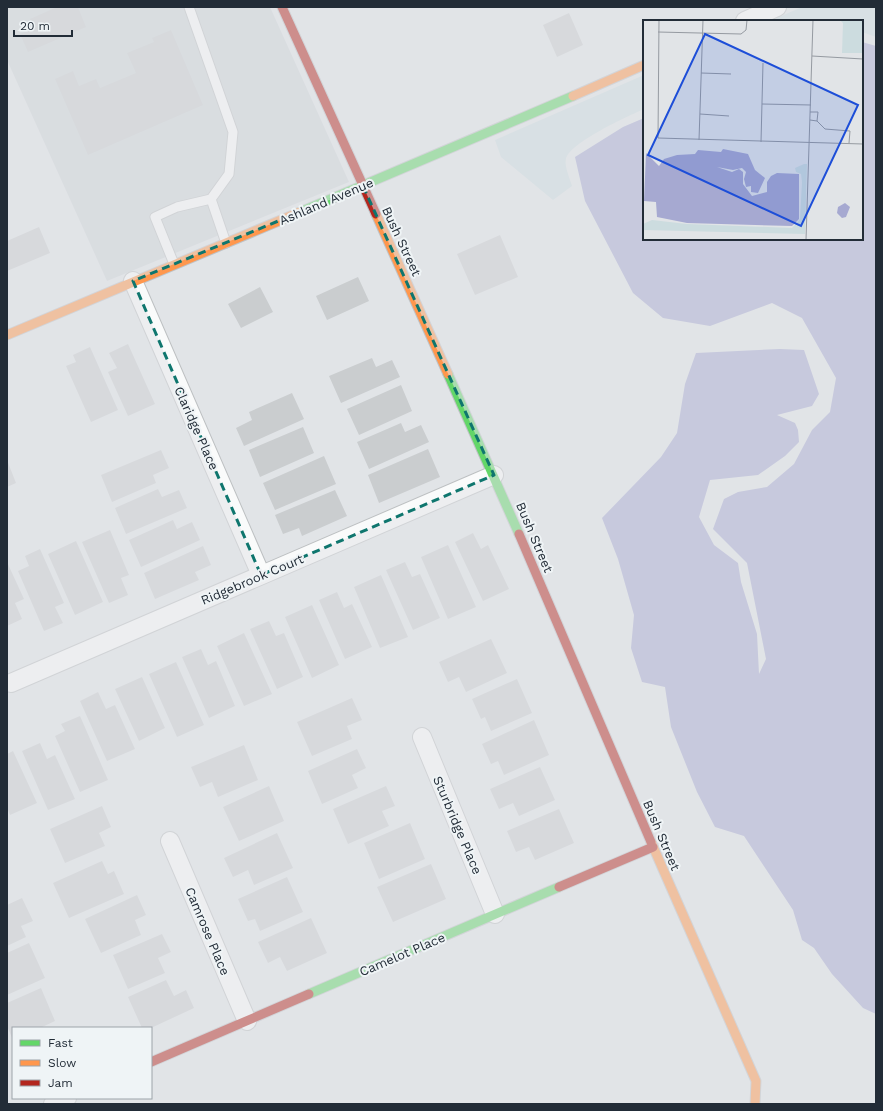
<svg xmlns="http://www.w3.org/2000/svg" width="883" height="1111" viewBox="0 0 883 1111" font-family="'Work Sans',sans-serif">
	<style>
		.built { fill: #cfd5d8 }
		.green { fill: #ccdcdf }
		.water { fill: #a6a9d1 }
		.building { fill: #cacdcf }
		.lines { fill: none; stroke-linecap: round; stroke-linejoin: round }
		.lane-casing { stroke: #bdc0c2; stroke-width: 11 }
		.street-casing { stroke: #bdc0c2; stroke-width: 20 }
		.fast-casing { stroke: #bfc2c6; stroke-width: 11 }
		.slow-casing { stroke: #bfc2c6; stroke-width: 11 }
		.jam-casing { stroke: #bfc2c6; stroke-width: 11 }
		.lane { stroke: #fafbfb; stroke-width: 9 }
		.street { stroke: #fafbfb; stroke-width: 18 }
		.fast { stroke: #63d668; stroke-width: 9 }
		.slow { stroke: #ff974d; stroke-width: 9 }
		.jam { stroke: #b3261e; stroke-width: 9 }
		.marked { fill: none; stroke: #0f766e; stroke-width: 3; stroke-dasharray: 8 5; stroke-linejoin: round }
		.labels { text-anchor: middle; stroke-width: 4; stroke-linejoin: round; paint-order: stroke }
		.street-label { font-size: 13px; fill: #222c37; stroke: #eff4f6 }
		.inset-road { fill: none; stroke: #959aa1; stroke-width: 1 }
		.view { fill: #1d4ed8; fill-opacity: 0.15; stroke: #1d4ed8; stroke-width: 2 }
		.inset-edge { fill: none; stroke: #222c37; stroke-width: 2 }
	</style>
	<rect width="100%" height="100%" fill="#e1e4e7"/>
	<path class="built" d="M 7,7 L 270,7 L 349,182 L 107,281 L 7,60 Z"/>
	<path class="green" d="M 802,7 L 876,7 L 876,37 L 862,32 L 862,21 L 770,21 Z
		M 644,75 L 644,109 C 628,116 569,143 566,159 C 564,166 570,179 572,186 L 553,200 L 501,157 L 495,140 Z"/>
	<path class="water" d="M 862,42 L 876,46 L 876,1014 L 863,1008 L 832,974 L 814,948 L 802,940 L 793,910 L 744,836 L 715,827 L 697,792 L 671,727 L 665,687 L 642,682 L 631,648 L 634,615 L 618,559 L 602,518 L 661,457 L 677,433 L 685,384 L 696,353 L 780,349 L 804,350 L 819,394 L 812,406 L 777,415 L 795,423 L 798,430 L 799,442 L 785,456 L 758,475 L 710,480 L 699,517 L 714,545 L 738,563 L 741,582 L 757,634 L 759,674 L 766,659 L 747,563 L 713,529 L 724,499 L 738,492 L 767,487 L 794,464 L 812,430 L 830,412 L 836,378 L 802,318 L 772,303 L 710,326 L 663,318 L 633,293 L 585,201 L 575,157 L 623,127 L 644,118 L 644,239 L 862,239 Z"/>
	<path class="building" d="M 57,7 L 78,7 L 86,27 L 28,52 L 20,34 L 34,28 L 30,19 Z
		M 569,13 L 583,45 L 557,57 L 543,25 Z
		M 171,30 L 203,105 L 88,155 L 55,79 L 73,71 L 79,86 L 96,79 L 100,88 L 136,73 L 127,53 L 154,42 L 152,38 Z
		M 39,227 L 50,253 L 7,271 L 7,241 Z
		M 500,235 L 518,277 L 475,295 L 457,254 Z
		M 358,277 L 369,301 L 327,320 L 316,296 Z
		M 260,287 L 273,312 L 241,328 L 228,304 Z
		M 128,344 L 155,404 L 128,416 L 108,372 L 117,368 L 109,353 Z
		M 90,347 L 118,410 L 91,422 L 66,366 L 76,362 L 73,355 Z
		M 372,358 L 376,367 L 392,360 L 400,377 L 341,403 L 329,376 Z
		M 401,385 L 412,411 L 359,435 L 347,409 Z
		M 292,393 L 304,419 L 244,446 L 236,428 L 252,420 L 249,412 Z
		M 401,423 L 405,432 L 421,425 L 429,442 L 369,469 L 357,442 Z
		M 303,427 L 314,453 L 260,477 L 249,450 Z
		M 428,449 L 440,477 L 379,503 L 368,475 Z
		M 161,450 L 169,468 L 153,475 L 156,483 L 112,502 L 101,475 Z
		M 324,456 L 336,484 L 275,510 L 263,483 Z
		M 7,460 L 16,483 L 7,487 Z
		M 158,489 L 162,497 L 179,490 L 187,508 L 126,534 L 115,508 Z
		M 335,490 L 347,516 L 302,536 L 299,528 L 283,534 L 275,515 Z
		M 173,520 L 177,529 L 192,522 L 200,540 L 141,567 L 129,540 Z
		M 110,530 L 129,575 L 121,578 L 128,595 L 109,603 L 82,542 Z
		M 473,533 L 481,549 L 488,545 L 509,589 L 483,601 L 455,542 Z
		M 76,541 L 103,602 L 75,615 L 48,554 Z
		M 448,545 L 476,607 L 448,619 L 421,557 Z
		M 203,546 L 211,565 L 195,572 L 199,580 L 155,599 L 144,573 Z
		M 40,549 L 64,603 L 55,607 L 63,623 L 44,631 L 18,571 L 29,566 L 25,556 Z
		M 7,562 L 24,599 L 15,603 L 22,619 L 7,626 Z
		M 405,562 L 412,577 L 420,574 L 440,618 L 413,630 L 386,570 Z
		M 381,575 L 408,637 L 380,648 L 354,587 Z
		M 337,592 L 344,608 L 352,604 L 372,647 L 345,659 L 319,600 Z
		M 312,605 L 339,665 L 312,678 L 285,617 Z
		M 269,621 L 276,636 L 284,633 L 303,677 L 277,689 L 250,629 Z
		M 244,633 L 272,694 L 244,706 L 217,646 Z
		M 491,639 L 507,673 L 466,692 L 459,677 L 448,682 L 439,662 Z
		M 201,649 L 208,665 L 216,661 L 235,706 L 209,718 L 182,657 Z
		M 176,662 L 204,725 L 177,737 L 149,674 Z
		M 142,677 L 165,728 L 139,741 L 115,689 Z
		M 517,679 L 532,713 L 491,731 L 485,717 L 481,719 L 472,699 Z
		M 98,692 L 106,709 L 115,705 L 135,749 L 107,761 L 80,701 Z
		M 352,698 L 362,720 L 347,726 L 352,739 L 312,756 L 297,722 Z
		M 80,716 L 108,780 L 80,792 L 55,736 L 65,731 L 61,724 Z
		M 534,720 L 549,755 L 504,775 L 498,761 L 491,764 L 482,744 Z
		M 40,743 L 47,759 L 55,755 L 75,799 L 48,810 L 22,751 Z
		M 244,745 L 258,780 L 218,797 L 212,782 L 200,787 L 191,767 Z
		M 357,749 L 366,768 L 352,775 L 358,788 L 322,804 L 308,771 Z
		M 13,751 L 37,803 L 10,815 L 7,808 L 7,754 Z
		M 540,767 L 555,800 L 519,816 L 513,803 L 499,809 L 490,789 Z
		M 269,786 L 284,821 L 239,841 L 223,807 Z
		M 386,786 L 395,806 L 382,811 L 389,826 L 348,844 L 333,809 Z
		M 102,806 L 111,827 L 99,833 L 105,846 L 65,863 L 50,829 Z
		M 559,809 L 574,843 L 535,860 L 529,847 L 516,852 L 507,831 Z
		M 410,823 L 425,859 L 379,879 L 364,843 Z
		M 277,833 L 293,868 L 254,885 L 248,870 L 233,877 L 224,858 Z
		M 102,861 L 108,874 L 114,871 L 124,894 L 69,918 L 53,883 Z
		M 431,864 L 446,899 L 393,922 L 377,887 Z
		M 287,877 L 303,912 L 260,931 L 255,919 L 248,921 L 238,899 Z
		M 137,895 L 146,915 L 135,920 L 141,935 L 101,953 L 85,919 Z
		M 22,898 L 33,921 L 21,926 L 26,937 L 7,946 L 7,905 Z
		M 311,918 L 327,953 L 287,971 L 280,957 L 268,963 L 258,942 Z
		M 162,934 L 171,952 L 158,958 L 165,973 L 128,989 L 113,955 Z
		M 29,943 L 45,978 L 7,995 L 7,953 Z
		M 166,980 L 174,996 L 186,990 L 194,1008 L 151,1028 L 142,1028 L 128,997 Z
		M 41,988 L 55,1021 L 40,1028 L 13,1028 L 13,1040 L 7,1026 L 7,1003 Z"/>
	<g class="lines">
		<defs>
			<path id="lane" d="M 189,7 L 233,132 L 229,174 L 211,199 L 226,243
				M 174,264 L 155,217 L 177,207 L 211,199"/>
			<path id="street" d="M 745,21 L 777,7
				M 133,281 L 261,575
				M 11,683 L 494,475
				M 422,737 L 495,914
				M 170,841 L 247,1021
				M 53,1104 L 67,1098"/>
			<path id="fast" d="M 300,212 L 573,96
				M 448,374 L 519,534
				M 309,994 L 559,887"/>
			<path id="slow" d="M 573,96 L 644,65
				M 376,214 L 448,374
				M 7,335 L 300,212
				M 651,842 L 756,1081 L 755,1104"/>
			<path id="jam" d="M 282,7 L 376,214
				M 519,534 L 651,842
				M 559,887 L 653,847
				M 151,1062 L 309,994"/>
		</defs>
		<use href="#lane" class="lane-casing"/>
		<use href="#street" class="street-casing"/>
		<use href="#fast" class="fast-casing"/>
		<use href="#slow" class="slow-casing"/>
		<use href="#jam" class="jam-casing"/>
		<use href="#lane" class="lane"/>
		<use href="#street" class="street"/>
		<use href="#fast" class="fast"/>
		<use href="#slow" class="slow"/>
		<use href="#jam" class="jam"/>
	</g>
	<path d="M0 0H883V1111H0ZM 363,186 L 494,475 L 261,575 L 133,281 Z" fill="#e1e4e7" fill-opacity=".55" fill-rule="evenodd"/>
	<path class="marked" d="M 363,186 L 494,475 L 261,575 L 133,281 Z"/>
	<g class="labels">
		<g class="street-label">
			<text transform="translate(326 201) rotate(-23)" y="5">Ashland Avenue</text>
			<text transform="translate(402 241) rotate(65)" y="5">Bush Street</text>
			<text transform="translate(197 428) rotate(66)" y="5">Claridge Place</text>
			<text transform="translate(535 537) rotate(67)" y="5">Bush Street</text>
			<text transform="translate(252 579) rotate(-23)" y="5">Ridgebrook Court</text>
			<text transform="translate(458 825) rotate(67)" y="5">Sturbridge Place</text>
			<text transform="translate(662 835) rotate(67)" y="5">Bush Street</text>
			<text transform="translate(208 931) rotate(67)" y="5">Camrose Place</text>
			<text transform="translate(402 954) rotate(-23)" y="5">Camelot Place</text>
		</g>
	</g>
	<g transform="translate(643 20)">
		<rect width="220" height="220" fill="#e1e4e7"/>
		<path d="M 197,0 L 220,0 L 220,33 L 199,33 L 200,3 ZM 161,144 L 164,144 L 162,214 L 0,210 L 0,204 L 9,200 L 44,204 L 149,208 L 157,199 L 159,162 L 158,154 L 153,152 L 152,148 Z" fill="#ccdcdf"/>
		<path d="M 80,129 L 105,134 L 112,150 L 122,158 L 115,173 L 108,172 L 108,166 L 103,167 L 101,159 L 103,152 L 99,148 L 90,150 L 74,147 L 89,152 L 96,149 L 100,152 L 100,164 L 109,176 L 124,172 L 124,162 L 128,156 L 134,153 L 156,154 L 156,199 L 149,206 L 44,203 L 14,197 L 13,182 L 1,181 L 3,133 L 16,146 L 21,139 L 34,135 L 52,134 L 55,130 L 78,132 ZM 202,183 L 207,187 L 203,197 L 199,198 L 194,193 L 195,187 Z" fill="#a6a9d1"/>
		<path class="inset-road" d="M 16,0 L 15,118 L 220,124M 15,12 L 98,14 L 103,10 L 104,0M 169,36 L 220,39M 58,53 L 88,54M 119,84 L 168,85M 167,92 L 175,92 L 174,101M 57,94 L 86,96M 167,100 L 174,101 L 182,109 L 207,111 L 206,123M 56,120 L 60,0M 118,122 L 120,43M 163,220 L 170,0"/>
		<path class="view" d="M 62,14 L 215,85 L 158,206 L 5,135 Z"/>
		<rect width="220" height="220" class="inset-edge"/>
	</g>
	<rect width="883" height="1111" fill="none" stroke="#222c37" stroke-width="16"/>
	<rect x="12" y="1027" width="140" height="72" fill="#eff4f6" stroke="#9da4aa"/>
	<rect x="20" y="1040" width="20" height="6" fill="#63d668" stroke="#9da4aa"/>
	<text x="48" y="1047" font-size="12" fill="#222c37">Fast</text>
	<rect x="20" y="1060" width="20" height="6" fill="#ff974d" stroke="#9da4aa"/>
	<text x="48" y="1067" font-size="12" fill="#222c37">Slow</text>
	<rect x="20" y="1080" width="20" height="6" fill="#b3261e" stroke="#9da4aa"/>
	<text x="48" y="1087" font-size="12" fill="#222c37">Jam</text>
	<path d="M14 30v6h58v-6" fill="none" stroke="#222c37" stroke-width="2"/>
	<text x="20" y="30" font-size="12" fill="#222c37" stroke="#eff4f6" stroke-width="3" paint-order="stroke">20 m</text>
</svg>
